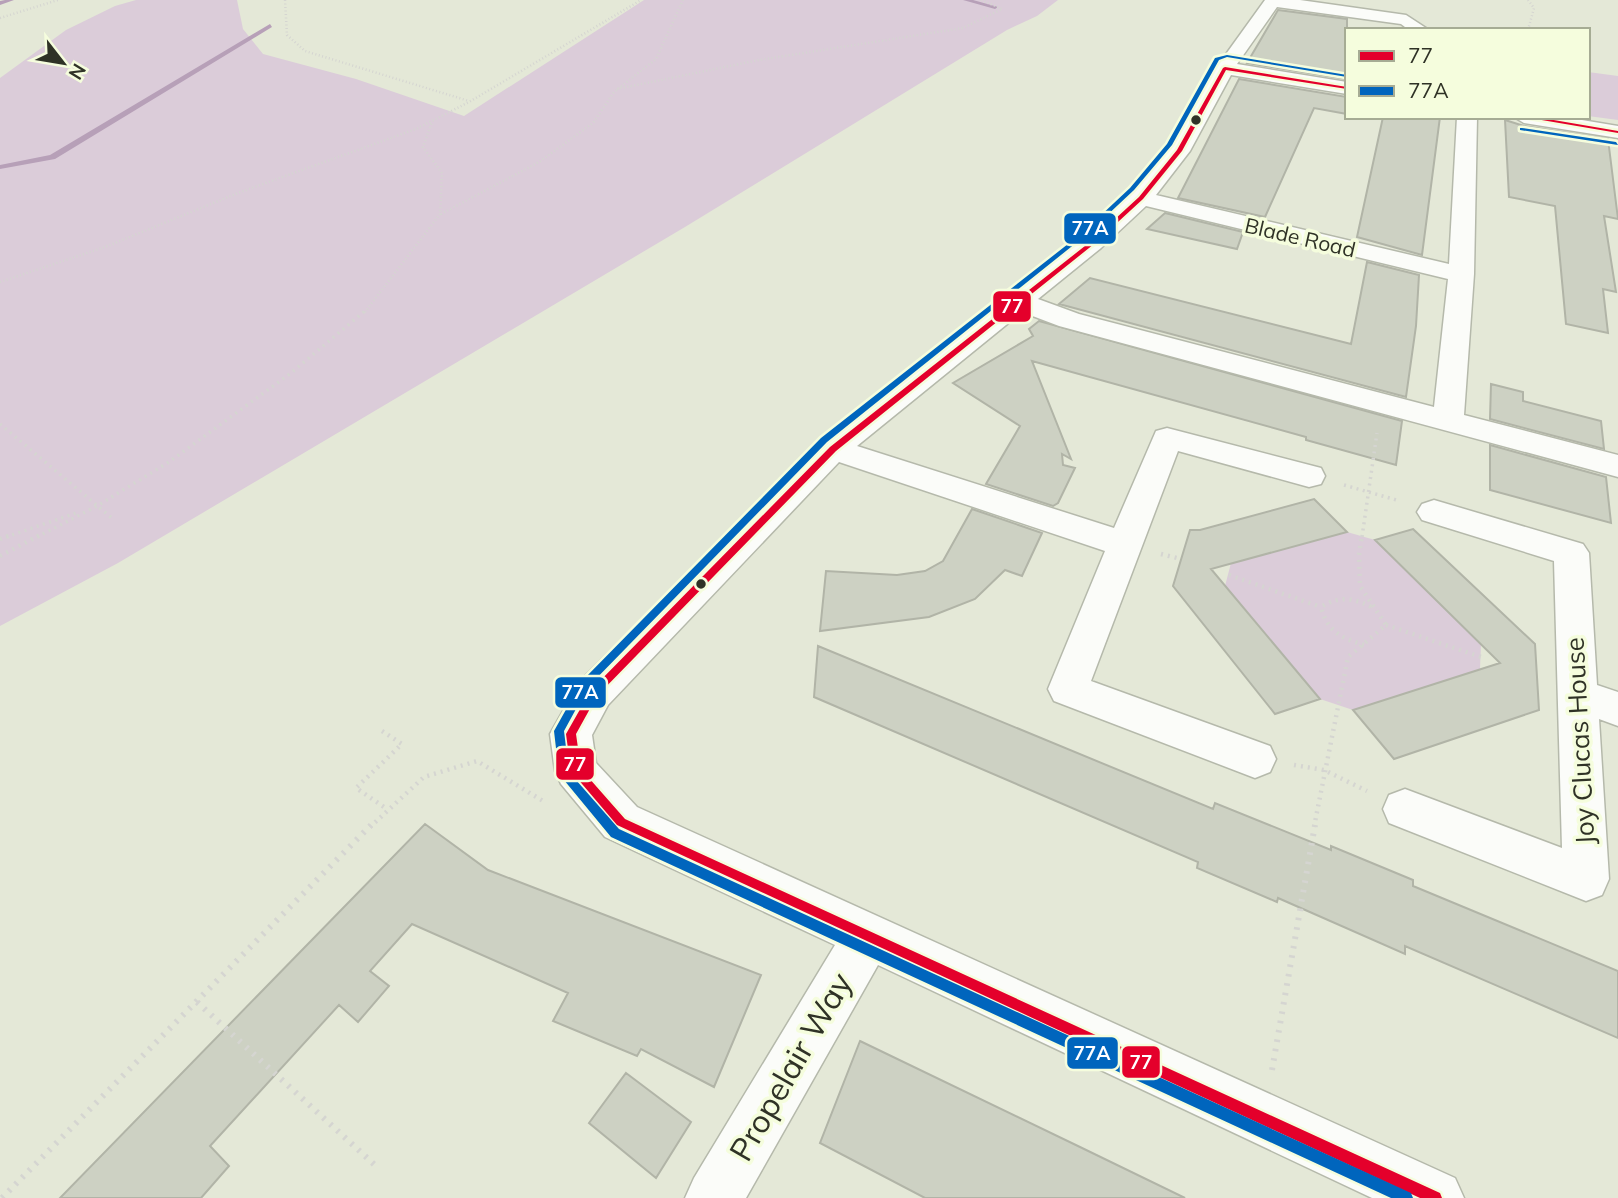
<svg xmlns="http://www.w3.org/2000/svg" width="1618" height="1198" viewBox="0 0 1618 1198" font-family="Mulish,sans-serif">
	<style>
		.green { fill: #dbccd9 }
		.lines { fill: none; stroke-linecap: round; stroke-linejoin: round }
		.stream { fill: #b7a0b8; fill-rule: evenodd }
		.building { fill: #cdd1c3; stroke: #b1b4a7; stroke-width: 2 }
		.street-casing { stroke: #b5b9ab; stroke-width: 3 }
		.path-far3 { stroke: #d5d5d1; stroke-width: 2.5; stroke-dasharray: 1 2.5; stroke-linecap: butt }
		.path-far2 { stroke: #d5d5d1; stroke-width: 3.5; stroke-dasharray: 2 4.5; stroke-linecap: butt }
		.path-far1 { stroke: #d5d5d1; stroke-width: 4.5; stroke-dasharray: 2 5; stroke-linecap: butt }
		.path { stroke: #d5d5d1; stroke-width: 6; stroke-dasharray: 2.5 7; stroke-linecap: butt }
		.street { fill: #fbfcf9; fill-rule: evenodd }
		.bus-1-casing { stroke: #f5fddd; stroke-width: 5 }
		.bus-2-casing { stroke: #f5fddd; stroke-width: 5 }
		.bus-1 { fill: #e4002b; fill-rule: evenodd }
		.bus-2 { fill: #0065bd; fill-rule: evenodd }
		.bus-dot { fill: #2f3226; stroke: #f5fddd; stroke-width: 2.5 }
		.labels { text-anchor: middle; stroke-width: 7; stroke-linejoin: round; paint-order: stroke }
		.far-street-label { font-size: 21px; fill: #2f3226; stroke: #f5fddd }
		.street-label { font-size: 26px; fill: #2f3226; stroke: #f5fddd }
		.near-street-label { font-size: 32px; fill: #2f3226; stroke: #f5fddd }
		.line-badge { stroke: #f5fddd; stroke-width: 2.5 }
		.badge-label { font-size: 19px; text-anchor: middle; font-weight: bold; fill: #fff }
	</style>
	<rect width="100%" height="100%" fill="#e4e8d7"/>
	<path class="green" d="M 136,0 L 237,0 L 243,29 L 263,54 L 356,79 L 464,116 L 644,0 L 1058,0 L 1037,16 L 1007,30 L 685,227 L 118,563 L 0,626 L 0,78 L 66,30 L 115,6 Z
		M 1588,72 L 1618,76 L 1618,120 L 1588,116 Z
		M 1347,532 L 1375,540 L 1481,644 L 1480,669 L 1353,710 L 1320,699 L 1225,586 L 1231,563 Z"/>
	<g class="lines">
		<path class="stream" d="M 5,0 L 14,0 L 0,5 L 0,1 Z
			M 963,0 L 973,0 L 998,7 L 995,9 Z
			M 270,24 L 272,27 L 55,159 L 0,169 L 0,165 L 50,155 Z"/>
	</g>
	<path class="building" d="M 1278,10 L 1347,19 L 1347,79 L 1247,63 Z
		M 1239,79 L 1347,97 L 1347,114 L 1314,108 L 1265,217 L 1178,198 Z
		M 1383,117 L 1440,117 L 1422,255 L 1357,237 Z
		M 1505,120 L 1524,126 L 1608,139 L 1618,219 L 1604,216 L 1616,292 L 1603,289 L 1608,333 L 1566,324 L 1555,206 L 1509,197 Z
		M 1165,213 L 1243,232 L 1237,249 L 1147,229 Z
		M 1367,262 L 1419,275 L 1416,326 L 1406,397 L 1059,304 L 1090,278 L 1351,344 Z
		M 1039,321 L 1402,421 L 1396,465 L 1306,440 L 1306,437 L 1032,361 L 1071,459 L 1062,454 L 1063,465 L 1075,468 L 1058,503 L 1053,506 L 986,484 L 1020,426 L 953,383 L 1033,336 L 1029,329 Z
		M 1491,384 L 1523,392 L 1523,401 L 1601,421 L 1604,449 L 1490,419 Z
		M 1490,445 L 1606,477 L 1611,523 L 1490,490 Z
		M 1314,499 L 1347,532 L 1211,569 L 1320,699 L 1275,714 L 1173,586 L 1190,530 L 1200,530 Z
		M 972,509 L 1042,533 L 1022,576 L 1005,570 L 975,599 L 929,617 L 820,631 L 826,571 L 897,575 L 925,571 L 943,561 Z
		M 1413,529 L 1535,644 L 1539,710 L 1394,759 L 1353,710 L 1500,663 L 1375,540 Z
		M 818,646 L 1213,809 L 1215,803 L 1331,850 L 1331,846 L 1413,880 L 1413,886 L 1618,971 L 1618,1038 L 1405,946 L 1405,954 L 1278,898 L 1277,902 L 1197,868 L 1198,862 L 814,697 Z
		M 425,824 L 488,870 L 761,975 L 714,1087 L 641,1049 L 637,1056 L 553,1021 L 568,993 L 412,924 L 370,971 L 389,986 L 358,1022 L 339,1005 L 210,1146 L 229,1166 L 201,1198 L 60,1198 Z
		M 860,1041 L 1080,1147 L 1185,1198 L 925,1198 L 820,1143 Z
		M 626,1073 L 691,1122 L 656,1178 L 589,1123 Z"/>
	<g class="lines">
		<defs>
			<path id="street" d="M 1265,0 L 1300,0 L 1406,15 L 1429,30 L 1409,30 L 1401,24 L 1277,7 L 1237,64 L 1347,82 L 1347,94 L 1231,75 L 1190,151 L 1156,195 L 1449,264 L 1457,117 L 1477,117 L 1474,274 L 1464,415 L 1618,455 L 1618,477 L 1059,326 L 1022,312 L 857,446 L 1114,528 L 1156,431 L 1167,428 L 1321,468 L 1325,476 L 1321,484 L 1309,487 L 1178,451 L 1091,681 L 1270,746 L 1276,759 L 1270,772 L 1255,778 L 1054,701 L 1048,689 L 1105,551 L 839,462 L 608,705 L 592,735 L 596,763 L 637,807 L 1455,1178 L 1464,1198 L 1372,1198 L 878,965 L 746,1198 L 685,1198 L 694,1178 L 835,945 L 605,837 L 561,784 L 555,771 L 550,734 L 580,681 L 822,442 L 1083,238 L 1133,193 L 1169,150 L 1216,68 ZM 1146,206 L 1448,279 L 1434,407 L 1079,314 L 1038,299 L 1101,248 Z
				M 1514,117 L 1564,117 L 1618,126 L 1618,138 L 1524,123 Z
				M 1434,500 L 1583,544 L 1589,553 L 1597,685 L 1618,692 L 1618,726 L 1599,719 L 1609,879 L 1602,895 L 1586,901 L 1389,823 L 1383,809 L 1389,795 L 1405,789 L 1562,848 L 1554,561 L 1422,520 L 1417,512 L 1422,504 Z"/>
		</defs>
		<use href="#street" class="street-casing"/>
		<path class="path-far3" d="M 285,0 L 287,35 L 305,51 L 469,101
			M 1528,0 L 1534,8 L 1528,30
			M 0,18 L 58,0
			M 617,89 L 759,60 L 963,28 L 1002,9 L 981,0
			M 441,214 L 539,162 L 593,123 L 614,92 L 656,59 L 683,0
			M 0,282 L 105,247 L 238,193 L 416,129 L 469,102 L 641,0
			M 365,312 L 440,214 L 442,173 L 423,147 L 432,122"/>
		<path class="path-far2" d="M 0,424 L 113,519
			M 1344,485 L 1400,501
			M 6,537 L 79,512
			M 37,537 L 97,506 L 169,462 L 291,373 L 366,310
			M 1362,537 L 1377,433"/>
		<path class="path-far1" d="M 0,539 L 11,535
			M 1161,554 L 1181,559
			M 0,556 L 40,535
			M 1229,575 L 1321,607
			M 1386,625 L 1481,657
			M 1364,645 C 1341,638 1327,631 1321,607 C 1342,594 1355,599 1376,609
			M 382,731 L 402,744 L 356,788 L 387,809
			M 1294,765 L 1324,770 L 1367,791
			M 370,827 L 424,777 L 477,761 L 543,801
			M 1314,827 L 1348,657 L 1386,625 L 1360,586 L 1359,555 L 1362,535"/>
		<path class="path" d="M 197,1002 L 377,1167
			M 1272,1070 L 1315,825
			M 2,1198 L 371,825"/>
		<use href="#street" class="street"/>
		<defs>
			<path id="bus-1" d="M 1225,67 L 1347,87 L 1347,89 L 1226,70 L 1182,151 L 1143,199 L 1094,244 L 836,451 L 597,696 L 576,734 L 581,769 L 625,819 L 1440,1193 L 1442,1198 L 1420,1198 L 617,825 L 571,771 L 566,734 L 591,690 L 830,447 L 1090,242 L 1139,197 L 1177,150 L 1223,68 Z
				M 1524,117 L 1536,117 L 1618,131 L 1618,133 Z"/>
			<path id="bus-2" d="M 1227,55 L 1347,75 L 1347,77 L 1227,57 L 1219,60 L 1172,145 L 1134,190 L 1086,235 L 827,442 L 588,687 L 564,731 L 569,772 L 619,829 L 1411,1193 L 1413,1198 L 1391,1198 L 611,837 L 559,774 L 554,731 L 582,681 L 821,438 L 1082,233 L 1130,188 L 1167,144 L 1215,58 Z
				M 1522,128 L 1616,142 L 1618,145 L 1520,130 L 1520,128 Z"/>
		</defs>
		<use href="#bus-1" class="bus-1-casing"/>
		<use href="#bus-2" class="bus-2-casing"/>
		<use href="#bus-1" class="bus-1"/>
		<use href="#bus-2" class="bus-2"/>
	</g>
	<g class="bus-dot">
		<circle cx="1196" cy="120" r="6"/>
		<circle cx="701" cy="584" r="6"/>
	</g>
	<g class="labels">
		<g class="far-street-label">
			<text transform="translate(1300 238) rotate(13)" y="7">Blade Road</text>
		</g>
		<g class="street-label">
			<text transform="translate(1580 741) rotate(-93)" y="9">Joy Clucas House</text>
		</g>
		<g class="near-street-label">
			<text transform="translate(791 1067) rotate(-60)" y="11">Propelair Way</text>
		</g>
	</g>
	<g class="line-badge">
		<rect x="1063" y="212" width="54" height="33" rx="7" fill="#0065bd"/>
		<rect x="992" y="290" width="40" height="33" rx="7" fill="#e4002b"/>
		<rect x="554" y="676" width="53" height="33" rx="7" fill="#0065bd"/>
		<rect x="555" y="747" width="40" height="34" rx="7" fill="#e4002b"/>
		<rect x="1066" y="1036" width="53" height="34" rx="7" fill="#0065bd"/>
		<rect x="1121" y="1045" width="40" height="34" rx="7" fill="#e4002b"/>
	</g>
	<g class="badge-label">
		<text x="1090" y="235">77A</text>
		<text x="1012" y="313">77</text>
		<text x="580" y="699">77A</text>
		<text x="575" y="771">77</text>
		<text x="1092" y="1060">77A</text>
		<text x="1141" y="1069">77</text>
	</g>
	<rect x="1345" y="28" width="245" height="91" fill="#f5fddd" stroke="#a6ac94" stroke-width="2"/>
	<rect x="1359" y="51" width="35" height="10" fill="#e4002b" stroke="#a6ac94" stroke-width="2"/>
	<text x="1408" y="63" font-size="21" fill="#2f3226">77</text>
	<rect x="1359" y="86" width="35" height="10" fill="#0065bd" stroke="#a6ac94" stroke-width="2"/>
	<text x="1408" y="98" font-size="21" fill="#2f3226">77A</text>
	<g transform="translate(63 63) rotate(121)" stroke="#f5fddd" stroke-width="5" paint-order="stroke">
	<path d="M0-5L12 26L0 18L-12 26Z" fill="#2f3226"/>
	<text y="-10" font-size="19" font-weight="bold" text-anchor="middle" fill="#2f3226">N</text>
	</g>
</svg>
